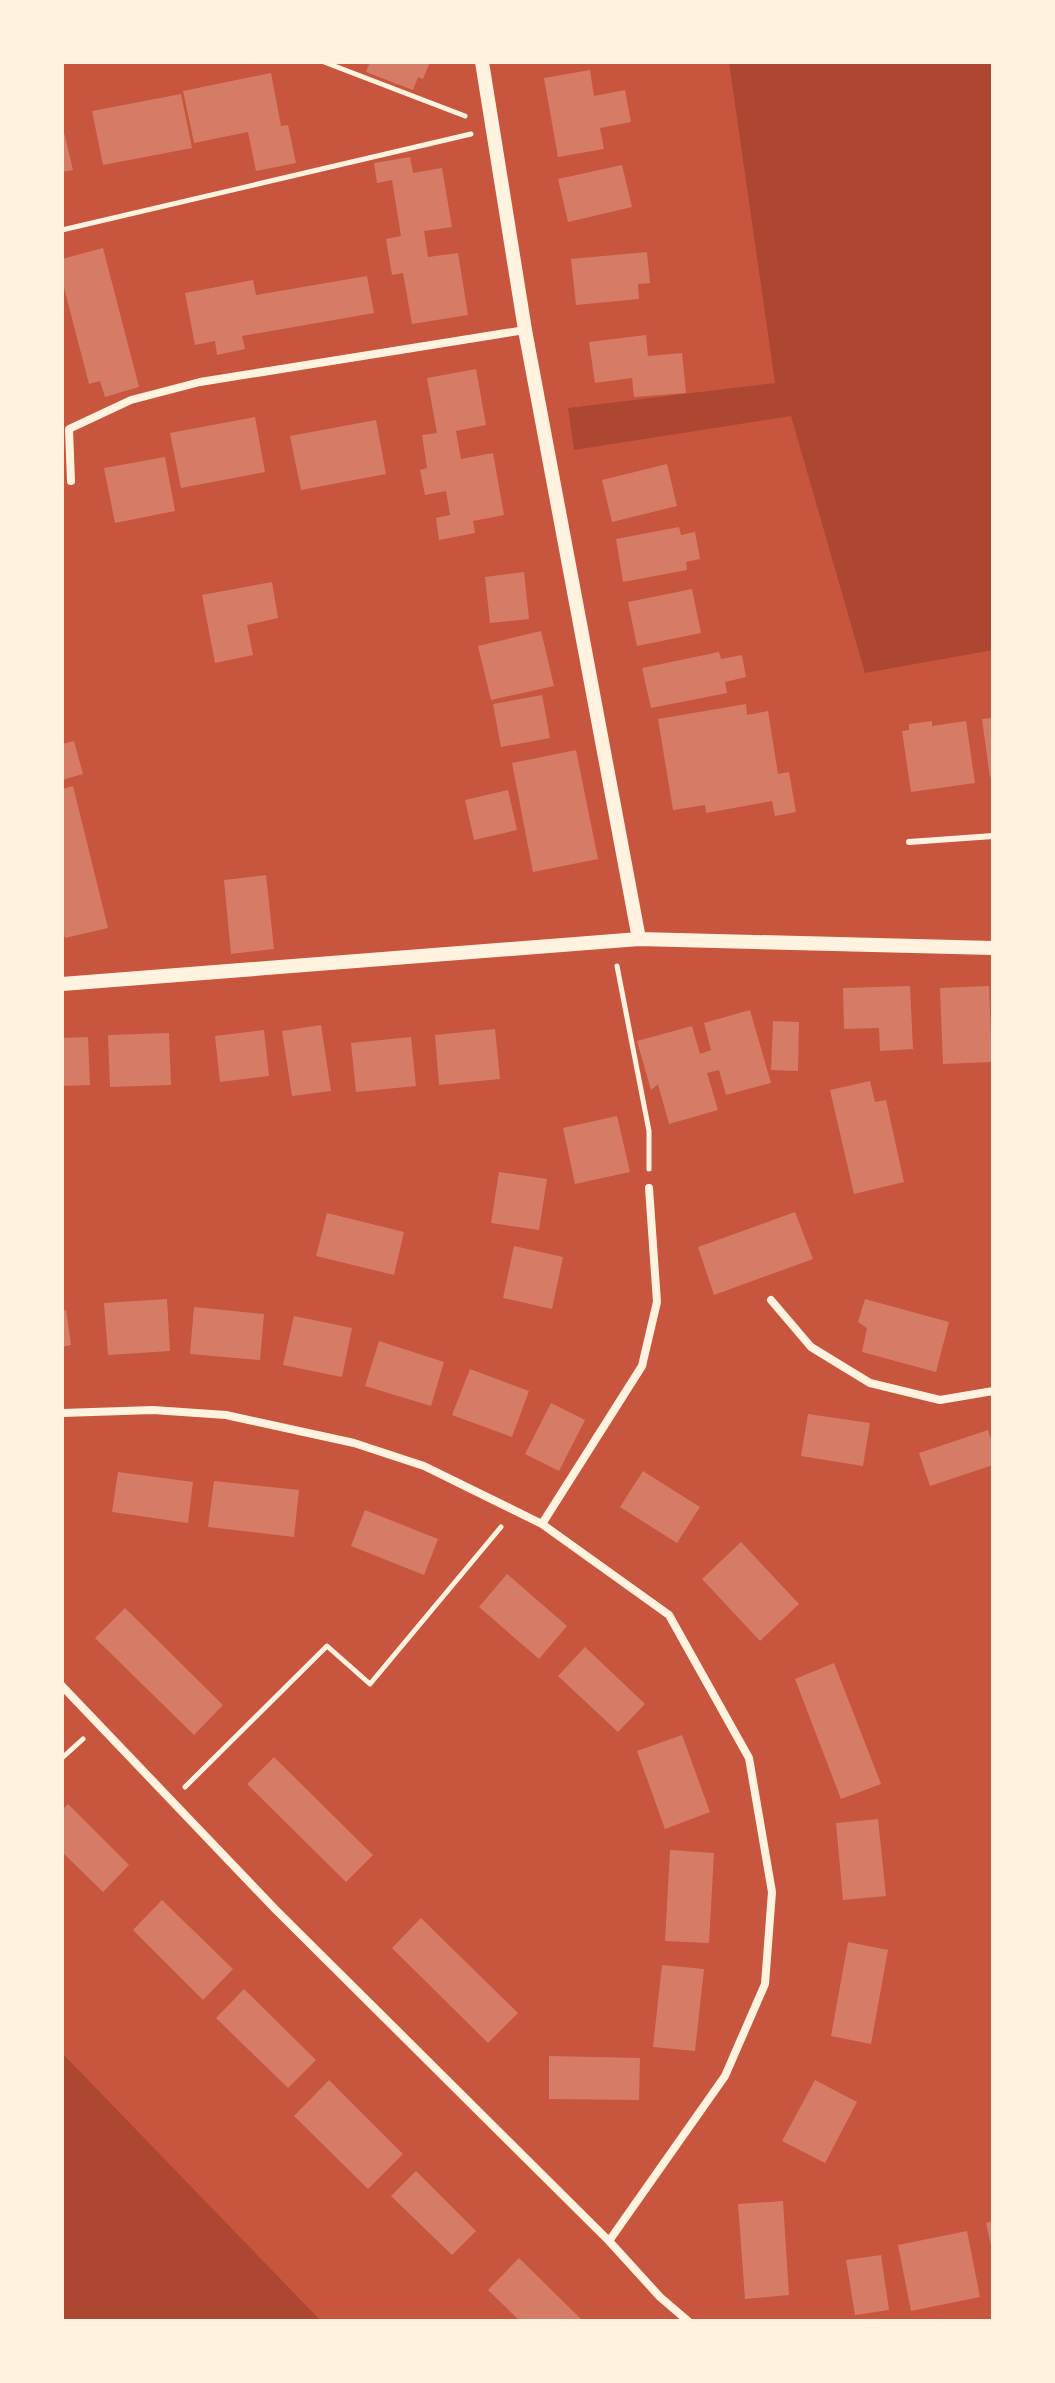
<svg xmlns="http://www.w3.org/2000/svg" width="1055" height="2383" viewBox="0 0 1055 2383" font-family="'Public Sans',sans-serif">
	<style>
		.green { fill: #ae4732 }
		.building { fill: #d67c66 }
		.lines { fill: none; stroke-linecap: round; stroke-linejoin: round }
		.path { stroke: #fff3e0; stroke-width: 5 }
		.service { stroke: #fff3e0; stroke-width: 6 }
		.minor { stroke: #fff3e0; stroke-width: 8 }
		.tertiary { stroke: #fff3e0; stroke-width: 14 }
	</style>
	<rect width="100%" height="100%" fill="#c8553d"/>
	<path class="green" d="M 729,62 L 993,62 L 993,650 L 865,673 L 791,416 L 574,450 L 568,408 L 775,383 Z
		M 62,2053 L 321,2321 L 62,2321 Z"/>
	<path class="building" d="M 370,62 L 430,62 L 423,79 L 418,77 L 413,90 L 366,72 Z
		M 590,70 L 594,96 L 625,90 L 631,122 L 600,128 L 604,149 L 558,157 L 544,78 Z
		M 271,73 L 281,126 L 288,125 L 296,163 L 256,171 L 248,132 L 194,143 L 183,91 Z
		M 181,94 L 192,148 L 103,165 L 92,111 Z
		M 62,124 L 73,170 L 62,172 Z
		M 410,157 L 413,173 L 442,168 L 452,227 L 424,231 L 428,257 L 458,253 L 468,315 L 412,324 L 403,273 L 392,275 L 386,239 L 401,236 L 392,180 L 377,183 L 374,163 Z
		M 622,165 L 632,207 L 568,222 L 558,179 Z
		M 103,248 L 139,387 L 105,397 L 100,381 L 89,384 L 62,280 L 62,259 Z
		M 647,252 L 650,283 L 638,284 L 639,299 L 576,305 L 571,259 Z
		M 367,276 L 374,313 L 242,336 L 245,349 L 217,355 L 215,341 L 195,345 L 185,293 L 253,280 L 256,295 Z
		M 646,335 L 648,356 L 682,353 L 686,393 L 634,397 L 632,378 L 595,383 L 589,342 Z
		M 476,369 L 486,425 L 456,431 L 461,459 L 493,453 L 504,515 L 473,521 L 475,533 L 439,540 L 436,518 L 450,515 L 446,491 L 425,495 L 420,470 L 427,468 L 422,435 L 437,433 L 427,378 Z
		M 255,417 L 265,472 L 181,488 L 170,433 Z
		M 376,420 L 386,474 L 301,490 L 290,436 Z
		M 165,457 L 175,511 L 115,523 L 104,468 Z
		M 667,464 L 677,506 L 612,522 L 602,480 Z
		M 679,527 L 681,535 L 695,532 L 700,559 L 686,562 L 687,570 L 623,582 L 616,539 Z
		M 524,572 L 529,619 L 490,623 L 485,577 Z
		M 272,582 L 278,618 L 247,625 L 253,655 L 215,663 L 202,595 Z
		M 692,589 L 701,633 L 637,646 L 628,602 Z
		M 541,631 L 554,686 L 491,700 L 478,646 Z
		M 719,652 L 721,659 L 742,655 L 746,677 L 725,682 L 727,693 L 651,708 L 642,668 Z
		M 542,695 L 550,738 L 501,747 L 493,704 Z
		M 746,704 L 747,715 L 768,711 L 778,774 L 789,772 L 796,812 L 775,816 L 772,801 L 706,813 L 705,805 L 673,810 L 658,719 Z
		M 993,718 L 993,776 L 990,777 L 982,719 Z
		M 932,721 L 932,726 L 966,721 L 975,783 L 911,792 L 902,731 L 909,730 L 909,724 Z
		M 74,741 L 83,774 L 62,780 L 62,744 Z
		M 576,750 L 598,859 L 533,872 L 512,763 Z
		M 73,786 L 108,928 L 65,938 L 62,925 L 62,789 Z
		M 508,790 L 517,830 L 474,840 L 465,800 Z
		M 266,875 L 274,949 L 231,954 L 224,880 Z
		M 910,986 L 913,1049 L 880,1051 L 879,1028 L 844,1029 L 843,988 Z
		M 989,986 L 992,1062 L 943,1064 L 940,988 Z
		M 750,1010 L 771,1083 L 726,1095 L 719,1070 L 707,1073 L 718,1110 L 669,1124 L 658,1084 L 651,1090 L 637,1041 L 692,1026 L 700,1054 L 711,1050 L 704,1023 Z
		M 773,1021 L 799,1022 L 798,1071 L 771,1070 Z
		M 321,1025 L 331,1091 L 292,1096 L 282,1031 Z
		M 495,1029 L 500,1079 L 439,1085 L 435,1035 Z
		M 264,1030 L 269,1076 L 220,1082 L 215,1036 Z
		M 169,1033 L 171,1085 L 110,1087 L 108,1035 Z
		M 88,1037 L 90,1085 L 62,1086 L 62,1038 Z
		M 411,1037 L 416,1086 L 356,1092 L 351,1043 Z
		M 870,1081 L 875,1102 L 886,1100 L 904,1182 L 854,1194 L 830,1090 Z
		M 617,1116 L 630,1172 L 575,1184 L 563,1128 Z
		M 499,1172 L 547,1179 L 539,1230 L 491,1223 Z
		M 795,1212 L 813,1259 L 714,1295 L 698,1247 Z
		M 327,1213 L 404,1232 L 394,1275 L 316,1256 Z
		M 514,1246 L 563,1257 L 552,1309 L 503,1298 Z
		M 167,1299 L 170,1351 L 108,1355 L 104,1303 Z
		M 865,1299 L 949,1322 L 936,1372 L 862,1352 L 867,1328 L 858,1322 Z
		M 194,1307 L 264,1314 L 260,1360 L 190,1354 Z
		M 66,1310 L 71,1345 L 62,1347 L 62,1311 Z
		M 294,1316 L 352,1328 L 342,1377 L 283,1365 Z
		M 379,1341 L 444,1362 L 431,1406 L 365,1386 Z
		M 470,1369 L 529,1391 L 512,1437 L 452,1415 Z
		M 551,1403 L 585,1420 L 559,1471 L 525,1454 Z
		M 808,1414 L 870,1423 L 863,1466 L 801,1456 Z
		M 988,1430 L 993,1446 L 993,1465 L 930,1486 L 919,1453 Z
		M 643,1471 L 700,1507 L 677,1543 L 620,1507 Z
		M 118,1472 L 193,1482 L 188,1523 L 112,1512 Z
		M 214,1481 L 299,1490 L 294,1537 L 208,1527 Z
		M 365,1510 L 438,1539 L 424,1575 L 351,1546 Z
		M 741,1542 L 799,1604 L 760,1641 L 702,1579 Z
		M 507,1574 L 567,1626 L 539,1659 L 479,1607 Z
		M 125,1608 L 223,1705 L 194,1735 L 95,1638 Z
		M 585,1647 L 645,1704 L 618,1732 L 558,1676 Z
		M 834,1663 L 881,1784 L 841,1799 L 795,1679 Z
		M 682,1735 L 710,1812 L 665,1829 L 637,1751 Z
		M 274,1757 L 373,1855 L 346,1882 L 247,1784 Z
		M 68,1804 L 129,1865 L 103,1892 L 62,1852 L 62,1810 Z
		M 878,1819 L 886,1896 L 843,1900 L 836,1823 Z
		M 670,1850 L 714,1853 L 709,1943 L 665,1941 Z
		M 162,1900 L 233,1969 L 203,2000 L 133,1930 Z
		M 421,1918 L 518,2013 L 488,2043 L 392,1948 Z
		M 848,1942 L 888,1950 L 871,2044 L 831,2036 Z
		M 662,1965 L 704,1969 L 695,2051 L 653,2047 Z
		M 244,1989 L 316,2060 L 288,2088 L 216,2018 Z
		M 549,2056 L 640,2058 L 639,2100 L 549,2099 Z
		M 329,2080 L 403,2154 L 368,2189 L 294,2116 Z
		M 815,2080 L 857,2102 L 825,2163 L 782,2141 Z
		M 416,2171 L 476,2231 L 452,2255 L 391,2196 Z
		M 783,2201 L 789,2295 L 745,2299 L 738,2204 Z
		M 993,2221 L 993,2250 L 992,2250 L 986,2223 Z
		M 967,2231 L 980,2297 L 911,2311 L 898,2245 Z
		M 881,2255 L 889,2310 L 855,2315 L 846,2260 Z
		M 519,2258 L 583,2321 L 520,2321 L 488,2290 Z"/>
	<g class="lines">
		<path class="path" d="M 324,62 L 465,116
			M 62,230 L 471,134
			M 617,966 L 649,1131 L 649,1169
			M 62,1758 L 83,1739
			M 185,1787 L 327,1646 L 370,1684 L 501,1527"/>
		<path class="service" d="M 909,842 L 993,836"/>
		<path class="minor" d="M 71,481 L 69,429 L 131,400 L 200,382 L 525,330
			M 771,1300 L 811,1347 L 870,1383 L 940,1400 L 993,1391
			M 62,1413 L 153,1410 L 226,1415 L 354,1443 L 424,1466 L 542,1524 L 669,1615 L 749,1758 L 772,1892 L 765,1984 L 725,2076 L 609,2241
			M 542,1524 L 642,1366 L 657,1302 L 649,1188
			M 62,1686 L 275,1909 L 609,2241 L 660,2297 L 688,2321"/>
		<path class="tertiary" d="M 482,62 L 525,330 L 639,939
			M 62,984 L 639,939 L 993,948"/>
	</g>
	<rect width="1055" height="2383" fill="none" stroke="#fff3e0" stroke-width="128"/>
</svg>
